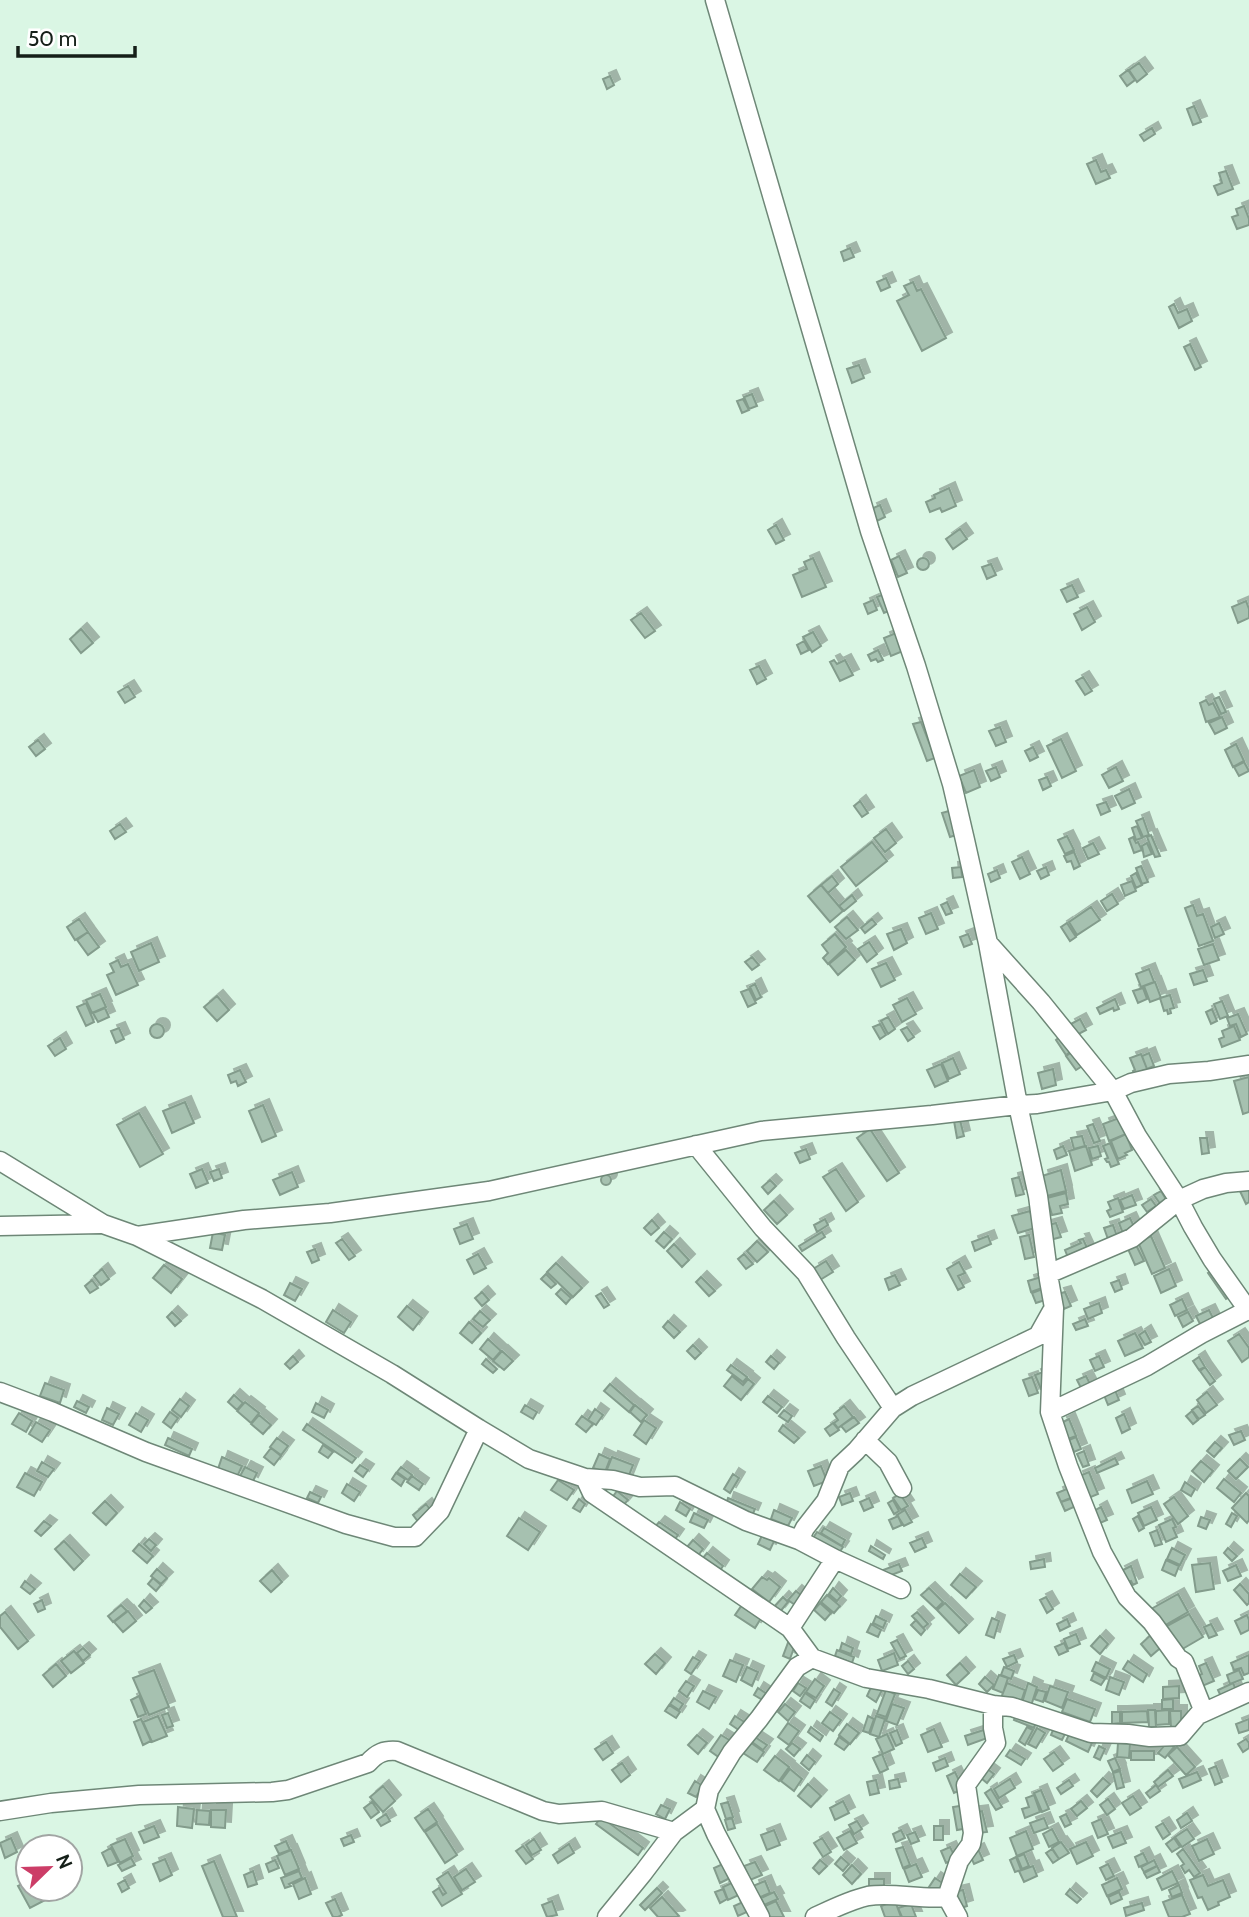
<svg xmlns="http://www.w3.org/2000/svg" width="1249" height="1917" viewBox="0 0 1249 1917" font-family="Cabin,sans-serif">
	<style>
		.building { fill: #a6c1b0; stroke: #839c8c; stroke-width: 2; filter: url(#shadow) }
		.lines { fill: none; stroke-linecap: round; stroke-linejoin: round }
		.street-casing { stroke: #6e8777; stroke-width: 21 }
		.street { stroke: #fff; stroke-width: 18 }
	</style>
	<defs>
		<filter id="shadow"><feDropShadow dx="6" dy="-6" stdDeviation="0" flood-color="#0004"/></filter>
	</defs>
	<rect width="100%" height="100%" fill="#daf6e4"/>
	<path class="building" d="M 1139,63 L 1147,74 L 1137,82 L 1129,70 Z
		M 1128,70 L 1135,80 L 1127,86 L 1120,76 Z
		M 610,76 L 614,85 L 607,89 L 603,79 Z
		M 1194,106 L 1201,122 L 1193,125 L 1187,109 Z
		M 1152,128 L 1155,134 L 1144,141 L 1140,135 Z
		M 1096,160 L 1101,172 L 1106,170 L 1110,178 L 1096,184 L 1087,164 Z
		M 1226,171 L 1233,189 L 1218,195 L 1214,186 L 1222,183 L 1219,173 Z
		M 1244,206 L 1249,219 L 1249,225 L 1237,229 L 1232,217 L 1238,215 L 1236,209 Z
		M 850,248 L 854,257 L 844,261 L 841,252 Z
		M 886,278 L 890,287 L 881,291 L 877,282 Z
		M 913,282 L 917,291 L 921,289 L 946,338 L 922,351 L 897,301 L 909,295 L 904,286 Z
		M 1174,304 L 1178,313 L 1187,309 L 1192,321 L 1179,328 L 1169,307 Z
		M 1190,344 L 1201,367 L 1195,370 L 1184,347 Z
		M 859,365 L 864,378 L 852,383 L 847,369 Z
		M 752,394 L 757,406 L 749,409 L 744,397 Z
		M 743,399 L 749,410 L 742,413 L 737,401 Z
		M 949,488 L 956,506 L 942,512 L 940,508 L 930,512 L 926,502 L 935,498 L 934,495 Z
		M 880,505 L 885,517 L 877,521 L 871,509 Z
		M 776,525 L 784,540 L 776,544 L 768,530 Z
		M 960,529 L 967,539 L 953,549 L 946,539 Z
		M 899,556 L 907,573 L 898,577 L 891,560 Z
		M 813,558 L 826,587 L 802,597 L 793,575 L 807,569 L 804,562 Z
		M917 564a6 6 0 1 1 12 0a6 6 0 1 1-12 0Z
		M 991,564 L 996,575 L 987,579 L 982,567 Z
		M 1072,585 L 1078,597 L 1067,602 L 1061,590 Z
		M 884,594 L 891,610 L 884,613 L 877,597 Z
		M 873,600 L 877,610 L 868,614 L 864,604 Z
		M 1246,601 L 1249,609 L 1249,618 L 1238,623 L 1232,607 Z
		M 1087,607 L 1095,622 L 1082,630 L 1074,614 Z
		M 641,613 L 655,631 L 645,638 L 631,620 Z
		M 81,629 L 93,643 L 81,653 L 70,639 Z
		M 813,632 L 821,646 L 812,652 L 803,637 Z
		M 896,633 L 903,651 L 891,656 L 884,638 Z
		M 804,641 L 809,650 L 801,654 L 797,645 Z
		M 878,650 L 883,660 L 878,662 L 876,659 L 871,661 L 868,655 Z
		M 834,660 L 837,664 L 845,660 L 853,675 L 840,681 L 830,662 Z
		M 759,666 L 766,679 L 757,684 L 750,670 Z
		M 1083,677 L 1092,691 L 1085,695 L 1076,681 Z
		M 128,686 L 135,697 L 125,703 L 118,692 Z
		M 1219,697 L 1226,712 L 1221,714 L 1214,699 Z
		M 1206,700 L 1209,705 L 1213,703 L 1220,717 L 1206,722 L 1200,703 Z
		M 1222,717 L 1227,728 L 1215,734 L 1209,723 Z
		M 921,722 L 935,758 L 927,761 L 913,724 Z
		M 1000,727 L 1006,742 L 996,746 L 989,731 Z
		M 1061,739 L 1076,771 L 1062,778 L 1047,746 Z
		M 38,740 L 45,749 L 36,756 L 29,747 Z
		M 1236,744 L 1244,761 L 1233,767 L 1225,750 Z
		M 1033,747 L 1038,757 L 1030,761 L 1025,751 Z
		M 1244,762 L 1249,771 L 1239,776 L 1234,767 Z
		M 996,767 L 1000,777 L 991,781 L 986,771 Z
		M 1116,767 L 1123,781 L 1109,788 L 1102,775 Z
		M 974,770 L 980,787 L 966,793 L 959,776 Z
		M 1047,777 L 1051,786 L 1043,790 L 1039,780 Z
		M 1129,789 L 1135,803 L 1122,809 L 1115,796 Z
		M 860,801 L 868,813 L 862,817 L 854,806 Z
		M 1106,802 L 1110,811 L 1101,815 L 1097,805 Z
		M 949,811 L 956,835 L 950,837 L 942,813 Z
		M 1143,818 L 1149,835 L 1143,837 L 1136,821 Z
		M 120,824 L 126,832 L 115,839 L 110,831 Z
		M 1137,826 L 1142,838 L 1136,840 L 1132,828 Z
		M 886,829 L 896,843 L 885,852 L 874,838 Z
		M 1151,835 L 1160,856 L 1155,857 L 1147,837 Z
		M 1067,836 L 1074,850 L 1065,854 L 1058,840 Z
		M 1133,837 L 1136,843 L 1138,842 L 1142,850 L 1134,853 L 1129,839 Z
		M 872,842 L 887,861 L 856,886 L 841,867 Z
		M 1093,843 L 1099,854 L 1088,859 L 1083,848 Z
		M 1147,843 L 1152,854 L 1144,857 L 1142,846 Z
		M 1074,852 L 1080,866 L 1074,869 L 1071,861 L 1067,862 L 1064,856 Z
		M 1022,857 L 1030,874 L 1020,879 L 1012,862 Z
		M 1141,866 L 1148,882 L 1142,884 L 1136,868 Z
		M 961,867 L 962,877 L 953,878 L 952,868 Z
		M 1046,867 L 1049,875 L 1041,879 L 1037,871 Z
		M 997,870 L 1000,878 L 991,882 L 988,874 Z
		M 1136,873 L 1142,885 L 1136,888 L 1131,876 Z
		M 832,876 L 838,884 L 828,893 L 821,885 Z
		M 1132,881 L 1136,891 L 1125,896 L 1121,885 Z
		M 821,885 L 843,911 L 830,922 L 808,896 Z
		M 1112,894 L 1118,904 L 1107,911 L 1101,901 Z
		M 852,895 L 856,901 L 844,911 L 839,906 Z
		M 947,902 L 952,913 L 946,915 L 941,905 Z
		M 1193,905 L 1197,916 L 1203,914 L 1213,941 L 1199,946 L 1185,908 Z
		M 1091,907 L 1100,920 L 1077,935 L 1069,922 Z
		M 931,913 L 938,929 L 926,934 L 919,918 Z
		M 847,917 L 858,930 L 846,939 L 835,927 Z
		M 79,919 L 88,932 L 75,940 L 67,927 Z
		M 872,919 L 876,924 L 865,933 L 861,928 Z
		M 1067,923 L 1076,937 L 1070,941 L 1061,927 Z
		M 1219,923 L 1224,934 L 1215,938 L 1211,927 Z
		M 901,929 L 907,943 L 894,950 L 887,934 Z
		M 88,932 L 99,947 L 88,955 L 77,940 Z
		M 835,934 L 846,947 L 828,964 L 823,958 L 828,953 L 822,945 Z
		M 968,934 L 972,944 L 964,947 L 960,937 Z
		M 869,942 L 877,954 L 867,962 L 858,949 Z
		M 151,943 L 159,962 L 139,971 L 131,952 Z
		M 1213,944 L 1219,960 L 1204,965 L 1198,949 Z
		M 846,950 L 855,960 L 838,975 L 829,964 Z
		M 752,957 L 759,965 L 752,970 L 745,962 Z
		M 118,960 L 121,967 L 128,964 L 138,985 L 116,995 L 107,975 L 114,972 L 110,964 Z
		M 886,963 L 895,980 L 881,987 L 872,969 Z
		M 1149,969 L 1154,982 L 1141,987 L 1136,974 Z
		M 1203,970 L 1207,981 L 1194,985 L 1190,974 Z
		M 1155,982 L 1161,998 L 1150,1002 L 1144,986 Z
		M 755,984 L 761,997 L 756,1000 L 750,987 Z
		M 1143,988 L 1147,999 L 1138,1003 L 1133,991 Z
		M 749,989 L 756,1003 L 748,1007 L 741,992 Z
		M 100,994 L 106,1007 L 92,1013 L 86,1000 Z
		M 1170,995 L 1174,1008 L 1170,1009 L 1171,1013 L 1168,1014 L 1167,1010 L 1164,1011 L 1160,998 Z
		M 217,996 L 229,1010 L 217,1021 L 204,1007 Z
		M 907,998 L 916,1014 L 902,1022 L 893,1005 Z
		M 1115,999 L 1119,1009 L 1114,1011 L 1113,1008 L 1100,1014 L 1097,1008 Z
		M 1222,1001 L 1228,1016 L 1220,1019 L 1214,1004 Z
		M 86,1003 L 94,1022 L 86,1026 L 77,1007 Z
		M 105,1008 L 109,1017 L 98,1022 L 93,1013 Z
		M 1212,1009 L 1217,1021 L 1211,1024 L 1206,1012 Z
		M 1238,1014 L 1247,1034 L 1241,1037 L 1236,1024 L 1230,1026 L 1227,1018 Z
		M 888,1017 L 895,1029 L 888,1034 L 881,1021 Z
		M 1080,1019 L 1086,1030 L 1075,1036 L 1069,1025 Z
		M 880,1024 L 886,1035 L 880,1039 L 873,1027 Z
		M150 1031a7 7 0 1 1 14 0a7 7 0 1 1-14 0Z
		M 1234,1026 L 1240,1040 L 1222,1047 L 1219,1039 L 1224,1037 L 1222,1031 Z
		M 907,1027 L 914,1037 L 908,1041 L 901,1030 Z
		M 119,1028 L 124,1039 L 116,1043 L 111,1031 Z
		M 1062,1035 L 1073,1050 L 1066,1055 L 1056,1040 Z
		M 60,1038 L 66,1049 L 55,1056 L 48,1046 Z
		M 1075,1050 L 1084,1065 L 1076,1070 L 1066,1056 Z
		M 1149,1053 L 1154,1066 L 1147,1069 L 1142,1056 Z
		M 1141,1054 L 1147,1069 L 1134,1074 L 1133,1071 L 1135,1070 L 1130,1058 Z
		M 953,1058 L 960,1074 L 949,1079 L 942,1063 Z
		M 941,1064 L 948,1081 L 935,1087 L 927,1070 Z
		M 1053,1069 L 1056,1085 L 1042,1089 L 1038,1073 Z
		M 240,1070 L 246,1082 L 238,1086 L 236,1081 L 231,1083 L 228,1075 Z
		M 1249,1077 L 1249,1112 L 1243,1114 L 1234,1081 Z
		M 185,1102 L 194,1123 L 172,1133 L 163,1111 Z
		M 263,1105 L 276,1136 L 262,1142 L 249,1111 Z
		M 139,1113 L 163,1154 L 140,1167 L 117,1125 Z
		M 1119,1118 L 1126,1134 L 1109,1141 L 1103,1124 Z
		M 960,1120 L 964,1136 L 957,1138 L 954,1121 Z
		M 1093,1124 L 1100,1141 L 1094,1143 L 1087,1126 Z
		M 870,1129 L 899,1173 L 887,1181 L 857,1138 Z
		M 1126,1134 L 1132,1150 L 1125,1153 L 1127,1155 L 1118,1159 L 1111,1141 Z
		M 1082,1136 L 1085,1146 L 1074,1149 L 1071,1138 Z
		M 1200,1138 L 1207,1138 L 1209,1153 L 1202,1154 Z
		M 1110,1143 L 1119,1164 L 1111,1167 L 1109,1162 L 1107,1162 L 1105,1159 L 1108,1158 L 1103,1146 Z
		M 1063,1146 L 1067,1155 L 1057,1159 L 1054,1150 Z
		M 1086,1146 L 1092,1165 L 1075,1171 L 1069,1151 Z
		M 1098,1146 L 1101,1156 L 1092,1159 L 1089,1148 Z
		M 806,1149 L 810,1159 L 800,1163 L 795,1153 Z
		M 202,1169 L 208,1183 L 196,1188 L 190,1174 Z
		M 219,1169 L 222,1178 L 214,1181 L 210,1172 Z
		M 836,1169 L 858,1202 L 846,1211 L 823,1177 Z
		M 1061,1170 L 1066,1191 L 1047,1196 L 1042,1176 Z
		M 292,1172 L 298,1187 L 280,1195 L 273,1180 Z
		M601 1180a5 5 0 1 1 10 0a5 5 0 1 1-10 0Z
		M 1019,1177 L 1024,1194 L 1016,1196 L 1012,1179 Z
		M 770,1180 L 776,1186 L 768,1194 L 762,1187 Z
		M 1247,1186 L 1249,1190 L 1249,1202 L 1246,1204 L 1239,1189 Z
		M 1161,1191 L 1167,1201 L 1161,1205 L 1154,1195 Z
		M 1066,1193 L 1068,1204 L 1060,1206 L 1062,1213 L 1052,1215 L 1047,1198 Z
		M 1132,1195 L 1136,1205 L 1124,1209 L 1120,1200 Z
		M 1118,1198 L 1123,1212 L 1110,1217 L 1107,1211 L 1111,1209 L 1108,1202 Z
		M 1151,1199 L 1156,1206 L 1147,1212 L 1142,1205 Z
		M 774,1201 L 787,1215 L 777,1224 L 764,1210 Z
		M 1030,1211 L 1035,1228 L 1018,1233 L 1012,1216 Z
		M 1130,1218 L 1136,1231 L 1124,1236 L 1119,1223 Z
		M 825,1219 L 828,1225 L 817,1232 L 814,1225 Z
		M 652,1220 L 659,1228 L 651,1235 L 644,1228 Z
		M 1056,1223 L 1061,1237 L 1050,1240 L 1045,1226 Z
		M 467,1224 L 473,1239 L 460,1244 L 454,1229 Z
		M 1113,1225 L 1118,1239 L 1109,1242 L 1104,1228 Z
		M 213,1232 L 225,1235 L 222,1250 L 210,1248 Z
		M 664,1232 L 672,1239 L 664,1248 L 656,1241 Z
		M 822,1232 L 825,1237 L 802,1251 L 799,1246 Z
		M 1029,1235 L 1034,1257 L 1025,1259 L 1020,1237 Z
		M 988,1236 L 991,1244 L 975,1251 L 972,1242 Z
		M 1151,1236 L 1165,1268 L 1152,1274 L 1138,1242 Z
		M 342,1239 L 355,1256 L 349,1260 L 336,1243 Z
		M 1083,1239 L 1089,1252 L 1069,1260 L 1065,1250 L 1081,1243 L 1079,1240 Z
		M 757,1241 L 768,1252 L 757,1262 L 747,1251 Z
		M 674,1244 L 689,1260 L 682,1267 L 667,1251 Z
		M 1136,1245 L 1144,1261 L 1135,1265 L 1128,1249 Z
		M 315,1249 L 319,1260 L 312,1263 L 307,1252 Z
		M 478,1254 L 486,1268 L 474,1274 L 467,1260 Z
		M 744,1254 L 753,1264 L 746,1269 L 738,1259 Z
		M 826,1261 L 833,1272 L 820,1280 L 813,1269 Z
		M 959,1262 L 965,1273 L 958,1276 L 964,1287 L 958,1290 L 947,1269 Z
		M 556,1263 L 582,1288 L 573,1297 L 547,1272 Z
		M 164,1265 L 182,1279 L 171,1293 L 153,1278 Z
		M 1215,1268 L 1233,1295 L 1226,1299 L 1208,1273 Z
		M 102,1269 L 109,1279 L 101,1285 L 94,1276 Z
		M 1169,1269 L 1176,1286 L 1161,1293 L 1154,1276 Z
		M 546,1274 L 556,1284 L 551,1288 L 541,1279 Z
		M 895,1275 L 900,1285 L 889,1290 L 885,1279 Z
		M 701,1277 L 715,1291 L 709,1296 L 696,1282 Z
		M 1041,1277 L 1045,1287 L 1031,1292 L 1028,1281 Z
		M 92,1280 L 98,1288 L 90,1293 L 85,1286 Z
		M 1119,1280 L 1122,1289 L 1115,1292 L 1111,1283 Z
		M 290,1283 L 302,1289 L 295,1301 L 284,1295 Z
		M 1045,1288 L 1048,1299 L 1036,1303 L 1032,1293 Z
		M 561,1289 L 571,1298 L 566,1304 L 556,1294 Z
		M 482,1292 L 489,1300 L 482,1306 L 475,1298 Z
		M 1065,1292 L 1071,1306 L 1064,1309 L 1058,1294 Z
		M 601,1293 L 609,1305 L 604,1308 L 596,1296 Z
		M 1182,1299 L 1187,1310 L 1175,1316 L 1170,1305 Z
		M 1099,1303 L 1102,1313 L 1088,1319 L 1084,1309 Z
		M 407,1306 L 422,1318 L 413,1330 L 398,1317 Z
		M 333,1310 L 351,1322 L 344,1333 L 326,1322 Z
		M 1209,1310 L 1215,1322 L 1202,1328 L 1196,1316 Z
		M 480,1311 L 490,1320 L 483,1327 L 473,1319 Z
		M 172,1312 L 181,1321 L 175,1326 L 167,1317 Z
		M 1188,1312 L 1193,1321 L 1183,1327 L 1178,1317 Z
		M 1085,1319 L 1088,1326 L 1076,1330 L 1073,1324 Z
		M 668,1321 L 680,1332 L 674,1338 L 663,1327 Z
		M 469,1322 L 481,1333 L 472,1343 L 460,1333 Z
		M 1145,1331 L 1151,1342 L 1145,1345 L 1139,1335 Z
		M 1135,1333 L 1143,1348 L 1125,1356 L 1118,1341 Z
		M 1239,1334 L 1249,1348 L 1249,1357 L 1242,1362 L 1228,1341 Z
		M 488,1339 L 501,1351 L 493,1360 L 480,1349 Z
		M 693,1345 L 701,1353 L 695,1359 L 687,1351 Z
		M 502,1351 L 513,1361 L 504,1370 L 493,1361 Z
		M 293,1356 L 298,1362 L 290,1369 L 285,1364 Z
		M 771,1356 L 779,1363 L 774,1369 L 766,1362 Z
		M 1099,1356 L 1104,1367 L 1095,1371 L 1090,1360 Z
		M 1199,1357 L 1205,1367 L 1199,1370 L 1193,1361 Z
		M 486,1359 L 497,1369 L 493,1373 L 482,1364 Z
		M 731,1365 L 747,1377 L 743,1382 L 727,1370 Z
		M 1205,1367 L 1215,1381 L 1210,1385 L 1200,1371 Z
		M 1043,1372 L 1049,1387 L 1041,1389 L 1035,1375 Z
		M 732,1376 L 743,1385 L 748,1379 L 754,1384 L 741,1400 L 724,1386 Z
		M 1086,1376 L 1090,1384 L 1081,1388 L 1077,1380 Z
		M 1032,1377 L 1038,1393 L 1029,1396 L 1023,1380 Z
		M 45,1383 L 64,1390 L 60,1403 L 40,1396 Z
		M 610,1384 L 634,1405 L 629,1412 L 604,1391 Z
		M 1115,1390 L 1119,1400 L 1108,1405 L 1104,1395 Z
		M 1207,1392 L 1217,1405 L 1206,1413 L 1197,1400 Z
		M 234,1395 L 243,1403 L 237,1410 L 228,1402 Z
		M 768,1396 L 782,1407 L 777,1413 L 763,1402 Z
		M 180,1399 L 189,1406 L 181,1417 L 172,1410 Z
		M 77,1401 L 89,1407 L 86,1413 L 74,1407 Z
		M 245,1402 L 259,1413 L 251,1423 L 237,1411 Z
		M 316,1403 L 328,1410 L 324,1418 L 312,1412 Z
		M 525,1405 L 537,1412 L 533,1419 L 521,1412 Z
		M 635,1405 L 647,1415 L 641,1422 L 630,1412 Z
		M 844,1406 L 853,1417 L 838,1428 L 834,1423 L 838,1420 L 834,1414 Z
		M 1198,1406 L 1205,1415 L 1199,1419 L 1192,1410 Z
		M 107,1408 L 119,1414 L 113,1425 L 102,1420 Z
		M 595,1409 L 603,1415 L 596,1425 L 588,1420 Z
		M 784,1410 L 792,1416 L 788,1422 L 779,1416 Z
		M 1192,1411 L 1198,1420 L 1193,1424 L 1186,1416 Z
		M 170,1412 L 178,1418 L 171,1428 L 163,1422 Z
		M 19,1413 L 32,1421 L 26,1432 L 12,1424 Z
		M 136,1413 L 148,1420 L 141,1432 L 129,1425 Z
		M 1124,1414 L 1130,1429 L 1122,1433 L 1116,1418 Z
		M 259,1415 L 271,1425 L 263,1434 L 251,1424 Z
		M 582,1416 L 593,1424 L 586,1432 L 576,1424 Z
		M 854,1417 L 859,1423 L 846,1432 L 841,1426 Z
		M 1069,1419 L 1076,1436 L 1068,1439 L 1061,1423 Z
		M 644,1420 L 656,1428 L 646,1444 L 634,1435 Z
		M 36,1422 L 50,1430 L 42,1442 L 29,1434 Z
		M 833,1423 L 839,1430 L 830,1436 L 825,1429 Z
		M 307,1424 L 356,1458 L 352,1463 L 303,1430 Z
		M 783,1425 L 799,1438 L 794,1443 L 779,1431 Z
		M 1241,1431 L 1245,1440 L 1234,1445 L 1229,1435 Z
		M 1076,1437 L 1081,1449 L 1074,1452 L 1069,1440 Z
		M 168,1438 L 192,1449 L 189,1456 L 165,1445 Z
		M 277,1438 L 288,1446 L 281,1455 L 270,1447 Z
		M 1215,1442 L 1222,1448 L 1214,1457 L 1207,1451 Z
		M 323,1445 L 333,1452 L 328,1458 L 319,1452 Z
		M 271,1448 L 281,1456 L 274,1465 L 264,1457 Z
		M 1084,1451 L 1089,1465 L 1083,1467 L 1077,1454 Z
		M 599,1454 L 610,1459 L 605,1472 L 593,1468 Z
		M 222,1457 L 242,1466 L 237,1477 L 218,1469 Z
		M 612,1457 L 633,1465 L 627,1480 L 606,1472 Z
		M 1115,1458 L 1118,1464 L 1097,1473 L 1095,1468 Z
		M 1240,1459 L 1248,1467 L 1236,1479 L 1228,1471 Z
		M 1201,1461 L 1213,1471 L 1204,1482 L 1192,1471 Z
		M 42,1462 L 54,1469 L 48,1477 L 37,1471 Z
		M 360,1465 L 368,1470 L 363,1477 L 355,1471 Z
		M 821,1466 L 827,1481 L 814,1486 L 808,1471 Z
		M 245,1467 L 257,1473 L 252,1483 L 240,1476 Z
		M 401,1467 L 412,1475 L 408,1480 L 397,1472 Z
		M 1089,1472 L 1098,1494 L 1086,1499 L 1077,1477 Z
		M 25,1473 L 42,1482 L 34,1496 L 17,1487 Z
		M 396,1473 L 405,1479 L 401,1486 L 392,1479 Z
		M 733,1474 L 739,1478 L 730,1493 L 724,1489 Z
		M 412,1476 L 423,1484 L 419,1490 L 407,1482 Z
		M 1224,1479 L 1241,1493 L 1234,1502 L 1217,1488 Z
		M 558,1480 L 574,1490 L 567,1500 L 551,1490 Z
		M 1147,1481 L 1153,1494 L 1132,1503 L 1127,1490 Z
		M 1185,1482 L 1195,1489 L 1191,1496 L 1181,1490 Z
		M 347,1484 L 360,1492 L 354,1501 L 342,1493 Z
		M 1069,1488 L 1073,1497 L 1061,1502 L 1057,1493 Z
		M 617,1491 L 628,1500 L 622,1507 L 611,1499 Z
		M 310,1492 L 321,1497 L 318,1503 L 307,1498 Z
		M 850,1493 L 853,1501 L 842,1505 L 839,1497 Z
		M 1246,1493 L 1249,1496 L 1249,1520 L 1247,1523 L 1232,1508 Z
		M 900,1494 L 908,1506 L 901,1510 L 893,1498 Z
		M 1174,1497 L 1188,1516 L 1178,1524 L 1164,1504 Z
		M 728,1498 L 755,1509 L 752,1516 L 726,1505 Z
		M 869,1498 L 873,1507 L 864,1511 L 860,1502 Z
		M 1073,1498 L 1076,1506 L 1065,1511 L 1061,1502 Z
		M 579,1499 L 585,1504 L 580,1512 L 573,1508 Z
		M 893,1500 L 899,1511 L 894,1514 L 888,1503 Z
		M 105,1501 L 117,1513 L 106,1525 L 93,1513 Z
		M 680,1502 L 690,1509 L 686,1516 L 676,1510 Z
		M 426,1504 L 432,1512 L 419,1523 L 413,1515 Z
		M 1101,1507 L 1107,1520 L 1100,1523 L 1094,1511 Z
		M 1151,1507 L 1157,1520 L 1144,1526 L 1138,1513 Z
		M 774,1510 L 792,1518 L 788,1526 L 771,1519 Z
		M 905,1510 L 912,1522 L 904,1526 L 897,1515 Z
		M 694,1513 L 708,1520 L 704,1528 L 690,1522 Z
		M 1232,1513 L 1237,1516 L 1231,1527 L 1226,1524 Z
		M 898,1516 L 902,1525 L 893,1529 L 889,1520 Z
		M 1138,1516 L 1144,1528 L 1139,1531 L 1133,1519 Z
		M 1201,1517 L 1210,1520 L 1206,1529 L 1198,1526 Z
		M 519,1518 L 540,1532 L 528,1550 L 507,1536 Z
		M 1172,1519 L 1176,1527 L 1173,1528 L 1177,1537 L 1166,1542 L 1159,1525 Z
		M 44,1521 L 51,1526 L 41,1536 L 35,1531 Z
		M 659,1522 L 678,1535 L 673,1542 L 654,1528 Z
		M 824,1528 L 845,1540 L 842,1546 L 821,1533 Z
		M 1157,1530 L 1162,1544 L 1155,1546 L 1150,1533 Z
		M 764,1531 L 776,1537 L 770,1550 L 758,1544 Z
		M 817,1532 L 843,1547 L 839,1553 L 813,1538 Z
		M 922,1538 L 926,1547 L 915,1552 L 910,1543 Z
		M 149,1539 L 156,1545 L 151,1551 L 144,1544 Z
		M 693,1540 L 703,1549 L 697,1557 L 687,1547 Z
		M 64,1541 L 83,1561 L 74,1570 L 55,1549 Z
		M 139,1544 L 153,1556 L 147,1563 L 133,1551 Z
		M 871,1546 L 885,1555 L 883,1559 L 869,1551 Z
		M 1172,1548 L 1185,1555 L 1180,1565 L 1167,1559 Z
		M 1228,1548 L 1237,1556 L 1232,1561 L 1224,1553 Z
		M 707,1553 L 723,1566 L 719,1572 L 702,1559 Z
		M 1044,1559 L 1045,1567 L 1031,1569 L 1030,1562 Z
		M 1166,1560 L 1179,1566 L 1175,1576 L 1162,1570 Z
		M 1210,1563 L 1214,1589 L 1196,1592 L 1192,1565 Z
		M 899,1564 L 902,1571 L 886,1577 L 883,1570 Z
		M 1236,1565 L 1241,1576 L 1228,1581 L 1223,1571 Z
		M 1131,1566 L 1137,1583 L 1133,1585 L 1131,1581 L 1125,1583 L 1119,1572 Z
		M 157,1569 L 167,1578 L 161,1584 L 151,1576 Z
		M 272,1570 L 282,1582 L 271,1592 L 260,1581 Z
		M 960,1574 L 976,1587 L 966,1598 L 951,1585 Z
		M 762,1577 L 767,1580 L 769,1578 L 780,1587 L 769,1602 L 752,1589 Z
		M 153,1578 L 161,1585 L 156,1591 L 148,1584 Z
		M 25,1581 L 35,1589 L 30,1594 L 21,1587 Z
		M 1240,1584 L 1249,1594 L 1249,1603 L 1247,1605 L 1234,1590 Z
		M 833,1588 L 841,1596 L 837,1601 L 829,1594 Z
		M 929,1588 L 943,1602 L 936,1609 L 921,1595 Z
		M 796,1591 L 802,1596 L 795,1605 L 788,1600 Z
		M 1178,1594 L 1188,1612 L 1162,1627 L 1151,1609 Z
		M 827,1595 L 840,1606 L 834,1613 L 821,1602 Z
		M 783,1597 L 788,1602 L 779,1613 L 773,1608 Z
		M 1046,1597 L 1053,1609 L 1047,1613 L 1040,1600 Z
		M 42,1600 L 45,1609 L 38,1612 L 34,1604 Z
		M 144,1600 L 152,1608 L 146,1613 L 139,1606 Z
		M 744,1602 L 763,1615 L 755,1628 L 735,1615 Z
		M 820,1603 L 831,1613 L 825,1620 L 814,1610 Z
		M 945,1603 L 967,1625 L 959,1633 L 937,1610 Z
		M 121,1605 L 127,1611 L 113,1622 L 108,1616 Z
		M 128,1611 L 136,1621 L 123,1632 L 114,1622 Z
		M 5,1612 L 28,1641 L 18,1649 L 0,1627 L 0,1616 Z
		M 917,1612 L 928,1624 L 923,1628 L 912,1616 Z
		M 1189,1614 L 1203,1637 L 1179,1651 L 1165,1627 Z
		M 1247,1615 L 1249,1620 L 1249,1630 L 1241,1634 L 1235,1621 Z
		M 876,1616 L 886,1621 L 883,1628 L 873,1623 Z
		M 992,1618 L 999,1621 L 994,1638 L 986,1635 Z
		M 1067,1619 L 1070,1626 L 1060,1631 L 1057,1624 Z
		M 916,1620 L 925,1630 L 921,1635 L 911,1625 Z
		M 871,1624 L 881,1630 L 878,1637 L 867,1632 Z
		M 1211,1624 L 1217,1635 L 1209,1638 L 1204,1627 Z
		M 1154,1632 L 1165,1644 L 1151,1656 L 1141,1644 Z
		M 1076,1634 L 1080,1644 L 1068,1649 L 1064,1639 Z
		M 1100,1636 L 1108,1644 L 1100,1654 L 1091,1646 Z
		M 789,1640 L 796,1642 L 790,1659 L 783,1656 Z
		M 897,1640 L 906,1656 L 900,1659 L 891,1643 Z
		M 842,1643 L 853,1648 L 851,1654 L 840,1650 Z
		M 1064,1643 L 1068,1651 L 1059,1655 L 1055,1647 Z
		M 83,1648 L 90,1655 L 83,1661 L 77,1653 Z
		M 837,1650 L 854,1657 L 852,1663 L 835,1656 Z
		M 74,1651 L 84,1663 L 71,1673 L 61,1661 Z
		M 894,1653 L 898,1665 L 882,1671 L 878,1660 Z
		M 655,1654 L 665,1663 L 656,1674 L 645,1664 Z
		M 1014,1655 L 1017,1662 L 1007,1667 L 1003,1659 Z
		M 1249,1655 L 1249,1673 L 1244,1675 L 1241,1668 L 1234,1670 L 1231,1663 Z
		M 693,1657 L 700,1661 L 691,1674 L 685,1670 Z
		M 730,1660 L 743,1665 L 736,1682 L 723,1676 Z
		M 908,1661 L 914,1669 L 908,1674 L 902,1666 Z
		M 1128,1661 L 1147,1674 L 1143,1682 L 1123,1669 Z
		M 1096,1662 L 1110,1669 L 1106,1678 L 1092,1671 Z
		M 960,1663 L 969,1673 L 956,1685 L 947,1675 Z
		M 1206,1663 L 1214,1681 L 1200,1687 L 1197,1676 L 1202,1674 L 1199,1666 Z
		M 56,1664 L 66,1676 L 53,1687 L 43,1675 Z
		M 747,1667 L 758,1672 L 752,1686 L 741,1680 Z
		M 1004,1667 L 1014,1671 L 1011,1679 L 1001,1675 Z
		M 154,1670 L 169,1707 L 149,1715 L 133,1678 Z
		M 1239,1670 L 1243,1679 L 1230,1684 L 1227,1675 Z
		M 1094,1673 L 1105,1679 L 1101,1685 L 1091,1680 Z
		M 999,1675 L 1008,1678 L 1003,1693 L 993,1689 Z
		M 985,1677 L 994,1685 L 987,1692 L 979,1684 Z
		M 1110,1677 L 1124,1682 L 1119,1695 L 1106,1690 Z
		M 815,1679 L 824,1686 L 816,1698 L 806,1692 Z
		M 686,1681 L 694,1686 L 687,1697 L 679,1691 Z
		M 798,1683 L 806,1688 L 800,1696 L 793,1691 Z
		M 1007,1683 L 1025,1690 L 1020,1705 L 1001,1698 Z
		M 1028,1683 L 1037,1687 L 1031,1706 L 1022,1703 Z
		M 1233,1683 L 1237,1692 L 1222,1699 L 1218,1690 Z
		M 872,1685 L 882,1690 L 876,1702 L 867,1696 Z
		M 1050,1686 L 1068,1692 L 1062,1708 L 1045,1701 Z
		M 1179,1686 L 1179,1698 L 1163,1699 L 1163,1687 Z
		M 758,1688 L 770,1696 L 766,1702 L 754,1695 Z
		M 834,1689 L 840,1693 L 832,1706 L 826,1702 Z
		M 886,1690 L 895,1694 L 886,1717 L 877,1714 Z
		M 1038,1690 L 1046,1692 L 1043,1702 L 1034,1699 Z
		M 703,1691 L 716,1697 L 709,1709 L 697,1702 Z
		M 805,1693 L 815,1700 L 810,1708 L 800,1701 Z
		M 139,1696 L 146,1714 L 138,1717 L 131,1700 Z
		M 674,1698 L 683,1704 L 679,1710 L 670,1704 Z
		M 1067,1699 L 1095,1709 L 1090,1722 L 1062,1712 Z
		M 1173,1699 L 1173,1709 L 1162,1709 L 1162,1700 Z
		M 785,1704 L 795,1712 L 788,1721 L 778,1712 Z
		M 892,1704 L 904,1708 L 897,1725 L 886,1721 Z
		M 669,1705 L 680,1712 L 676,1718 L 665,1711 Z
		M 1148,1710 L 1155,1710 L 1156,1727 L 1149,1727 Z
		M 1169,1710 L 1169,1724 L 1156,1725 L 1156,1711 Z
		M 1147,1711 L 1148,1722 L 1122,1723 L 1122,1712 Z
		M 1170,1711 L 1181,1711 L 1181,1727 L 1171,1727 Z
		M 830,1712 L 841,1720 L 833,1731 L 822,1723 Z
		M 1112,1712 L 1120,1712 L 1120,1723 L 1112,1724 Z
		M 168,1713 L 173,1726 L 167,1728 L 162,1715 Z
		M 1016,1714 L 1036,1722 L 1034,1728 L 1014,1720 Z
		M 158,1716 L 167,1736 L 152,1742 L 143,1722 Z
		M 735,1716 L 746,1723 L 740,1731 L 730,1724 Z
		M 868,1716 L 874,1719 L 869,1733 L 863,1731 Z
		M 876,1716 L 885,1719 L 879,1737 L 870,1734 Z
		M 141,1719 L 151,1741 L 143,1745 L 134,1722 Z
		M 1249,1719 L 1249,1730 L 1239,1733 L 1236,1724 Z
		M 788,1723 L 799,1731 L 789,1745 L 778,1737 Z
		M 847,1724 L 859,1733 L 850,1744 L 839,1735 Z
		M 1055,1725 L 1067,1730 L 1062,1740 L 1051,1735 Z
		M 811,1727 L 823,1736 L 820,1741 L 808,1732 Z
		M 1027,1727 L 1033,1730 L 1025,1745 L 1019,1741 Z
		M 990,1728 L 993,1736 L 968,1745 L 965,1736 Z
		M 1037,1728 L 1045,1733 L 1036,1748 L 1028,1744 Z
		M 934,1729 L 942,1747 L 928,1752 L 921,1735 Z
		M 897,1730 L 902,1743 L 896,1746 L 890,1733 Z
		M 1070,1732 L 1092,1743 L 1088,1752 L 1066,1741 Z
		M 887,1734 L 894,1749 L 883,1754 L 876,1739 Z
		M 697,1735 L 707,1743 L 698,1754 L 688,1745 Z
		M 721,1735 L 731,1741 L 720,1758 L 710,1751 Z
		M 755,1737 L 767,1745 L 763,1750 L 752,1742 Z
		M 839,1737 L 849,1744 L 844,1750 L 835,1744 Z
		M 1246,1739 L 1249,1743 L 1249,1748 L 1243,1752 L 1238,1744 Z
		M 606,1742 L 613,1753 L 603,1760 L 595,1749 Z
		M 750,1742 L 764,1752 L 757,1762 L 743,1753 Z
		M 1167,1742 L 1174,1747 L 1165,1758 L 1158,1753 Z
		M 792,1743 L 800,1749 L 794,1756 L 786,1749 Z
		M 1118,1743 L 1130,1744 L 1129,1758 L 1117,1757 Z
		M 1099,1746 L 1105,1749 L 1100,1760 L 1094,1757 Z
		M 1177,1747 L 1195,1767 L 1186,1775 L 1168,1755 Z
		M 1010,1750 L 1025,1759 L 1021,1765 L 1006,1756 Z
		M 1131,1751 L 1154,1751 L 1154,1760 L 1131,1760 Z
		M 1054,1752 L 1063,1764 L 1053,1771 L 1044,1759 Z
		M 882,1754 L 888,1769 L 880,1773 L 873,1758 Z
		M 807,1755 L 815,1762 L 809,1770 L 801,1763 Z
		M 775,1756 L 789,1767 L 779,1781 L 764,1770 Z
		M 945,1758 L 948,1766 L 936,1771 L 933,1763 Z
		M 1115,1758 L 1120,1769 L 1113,1772 L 1108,1761 Z
		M 622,1763 L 630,1775 L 621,1782 L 612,1770 Z
		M 982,1765 L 994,1774 L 987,1783 L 976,1774 Z
		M 1216,1766 L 1222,1782 L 1215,1785 L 1209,1769 Z
		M 790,1769 L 802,1779 L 794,1791 L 781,1781 Z
		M 1168,1770 L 1173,1776 L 1158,1787 L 1154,1782 Z
		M 1120,1771 L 1124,1787 L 1117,1789 L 1113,1773 Z
		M 955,1772 L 963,1789 L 954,1793 L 947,1776 Z
		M 1197,1772 L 1201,1780 L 1183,1788 L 1179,1779 Z
		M 1103,1778 L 1110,1784 L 1097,1797 L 1091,1791 Z
		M 898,1779 L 900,1787 L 890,1789 L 889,1781 Z
		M 1010,1779 L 1015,1788 L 999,1798 L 994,1789 Z
		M 876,1780 L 879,1793 L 870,1795 L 867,1782 Z
		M 1069,1780 L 1073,1786 L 1061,1794 L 1057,1788 Z
		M 695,1781 L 703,1786 L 696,1797 L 688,1793 Z
		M 808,1784 L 821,1796 L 811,1807 L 798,1796 Z
		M 1156,1785 L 1160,1791 L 1150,1798 L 1146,1793 Z
		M 383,1786 L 395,1801 L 383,1812 L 370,1797 Z
		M 991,1789 L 1002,1807 L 996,1810 L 985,1793 Z
		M 1041,1790 L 1049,1809 L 1042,1812 L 1034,1793 Z
		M 1034,1795 L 1040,1812 L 1025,1818 L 1022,1809 L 1029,1807 L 1026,1798 Z
		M 1133,1796 L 1141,1808 L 1130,1815 L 1122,1803 Z
		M 1108,1799 L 1115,1809 L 1107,1815 L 1100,1805 Z
		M 843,1801 L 849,1813 L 835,1820 L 830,1808 Z
		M 1081,1801 L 1087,1808 L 1077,1816 L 1071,1809 Z
		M 372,1802 L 379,1812 L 371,1818 L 364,1808 Z
		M 728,1802 L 733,1817 L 726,1819 L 721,1804 Z
		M 661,1805 L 670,1809 L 665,1819 L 656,1814 Z
		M 966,1805 L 969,1828 L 957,1830 L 953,1807 Z
		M 178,1807 L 194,1809 L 192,1828 L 177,1826 Z
		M 428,1809 L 437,1822 L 424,1831 L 415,1818 Z
		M 197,1810 L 210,1811 L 209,1825 L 196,1824 Z
		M 211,1810 L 226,1810 L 225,1828 L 211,1827 Z
		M 982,1811 L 987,1832 L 979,1833 L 974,1812 Z
		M 1187,1813 L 1192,1821 L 1181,1828 L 1177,1820 Z
		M 386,1814 L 390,1821 L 381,1826 L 377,1820 Z
		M 1066,1814 L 1071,1824 L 1065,1827 L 1060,1817 Z
		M 601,1817 L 643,1848 L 638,1855 L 596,1824 Z
		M 732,1818 L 735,1828 L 728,1830 L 725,1820 Z
		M 1044,1818 L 1048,1828 L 1034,1833 L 1030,1823 Z
		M 1101,1819 L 1108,1834 L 1098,1838 L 1092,1823 Z
		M 857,1821 L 862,1829 L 854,1834 L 849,1825 Z
		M 1163,1823 L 1170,1834 L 1163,1839 L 1156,1827 Z
		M 437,1824 L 457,1855 L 445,1863 L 425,1832 Z
		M 154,1826 L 159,1837 L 144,1843 L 139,1832 Z
		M 934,1826 L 943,1826 L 943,1840 L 934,1840 Z
		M 1052,1829 L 1059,1842 L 1049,1847 L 1043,1834 Z
		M 1187,1829 L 1194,1839 L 1182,1847 L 1175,1837 Z
		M 774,1830 L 780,1845 L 767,1850 L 761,1835 Z
		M 901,1830 L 905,1838 L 896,1842 L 893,1834 Z
		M 850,1831 L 857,1843 L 844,1850 L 837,1838 Z
		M 1026,1831 L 1033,1849 L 1017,1856 L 1010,1838 Z
		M 915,1832 L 919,1841 L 911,1844 L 907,1835 Z
		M 1121,1832 L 1126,1843 L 1113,1848 L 1108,1837 Z
		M 351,1835 L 354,1842 L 344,1846 L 341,1839 Z
		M 11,1838 L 17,1852 L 5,1858 L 0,1843 Z
		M 822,1838 L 831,1852 L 823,1857 L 814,1843 Z
		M 1174,1838 L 1180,1847 L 1172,1852 L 1166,1844 Z
		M 125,1839 L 133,1856 L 120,1863 L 111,1845 Z
		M 534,1839 L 541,1850 L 532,1855 L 526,1845 Z
		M 1207,1839 L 1214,1854 L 1199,1861 L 1192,1846 Z
		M 286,1841 L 290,1850 L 279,1854 L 275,1846 Z
		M 1061,1842 L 1069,1853 L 1059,1859 L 1052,1848 Z
		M 1086,1842 L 1093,1856 L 1077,1864 L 1070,1849 Z
		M 569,1844 L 574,1853 L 558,1863 L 553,1855 Z
		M 523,1846 L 533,1859 L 526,1864 L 516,1851 Z
		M 903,1847 L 910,1865 L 903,1868 L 896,1849 Z
		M 950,1847 L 956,1859 L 946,1863 L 941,1851 Z
		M 111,1848 L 118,1862 L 108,1866 L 102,1853 Z
		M 978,1849 L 983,1860 L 974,1864 L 969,1853 Z
		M 1052,1849 L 1059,1859 L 1053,1863 L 1046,1853 Z
		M 1183,1849 L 1200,1873 L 1194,1877 L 1189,1870 L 1185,1873 L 1181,1866 L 1184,1864 L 1177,1854 Z
		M 291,1850 L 299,1869 L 285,1875 L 277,1856 Z
		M 1143,1853 L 1148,1863 L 1139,1867 L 1135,1857 Z
		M 1024,1854 L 1029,1866 L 1022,1869 L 1017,1857 Z
		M 841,1857 L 849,1864 L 843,1871 L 835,1864 Z
		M 1016,1857 L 1021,1870 L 1015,1872 L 1010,1860 Z
		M 131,1858 L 135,1865 L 122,1871 L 118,1865 Z
		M 165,1859 L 172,1875 L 160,1881 L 153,1864 Z
		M 275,1860 L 279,1868 L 269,1872 L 266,1864 Z
		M 820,1860 L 827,1866 L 819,1874 L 813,1868 Z
		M 1154,1860 L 1157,1866 L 1144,1872 L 1141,1867 Z
		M 214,1861 L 237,1917 L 223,1917 L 202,1866 Z
		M 755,1862 L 762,1875 L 750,1880 L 744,1866 Z
		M 725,1863 L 732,1877 L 720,1883 L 714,1868 Z
		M 916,1864 L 922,1877 L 909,1882 L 904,1869 Z
		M 1108,1864 L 1114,1876 L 1106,1880 L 1100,1868 Z
		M 852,1865 L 861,1874 L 852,1884 L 843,1875 Z
		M 1033,1866 L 1037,1876 L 1024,1882 L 1019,1871 Z
		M 1157,1866 L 1160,1872 L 1147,1878 L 1144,1873 Z
		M 466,1869 L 475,1882 L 462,1890 L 454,1877 Z
		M 253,1871 L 257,1884 L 248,1887 L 244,1875 Z
		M 299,1871 L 302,1878 L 289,1884 L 291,1886 L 285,1888 L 281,1878 Z
		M 1172,1871 L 1178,1883 L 1162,1890 L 1157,1879 Z
		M 448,1872 L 462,1894 L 442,1906 L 433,1892 L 439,1888 L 443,1895 L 446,1893 L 437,1879 Z
		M 1203,1875 L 1208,1886 L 1223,1880 L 1230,1897 L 1218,1902 L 1219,1905 L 1208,1910 L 1202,1897 L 1198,1898 L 1190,1880 Z
		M 305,1878 L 311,1894 L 299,1899 L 293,1884 Z
		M 935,1878 L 944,1884 L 938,1893 L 929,1887 Z
		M 1117,1878 L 1122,1889 L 1107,1896 L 1102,1885 Z
		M 869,1879 L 884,1879 L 884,1889 L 869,1889 Z
		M 125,1880 L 129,1888 L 122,1892 L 118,1884 Z
		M 28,1881 L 28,1889 L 44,1889 L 49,1898 L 30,1908 L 18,1886 Z
		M 736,1881 L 741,1894 L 728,1900 L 723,1887 Z
		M 765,1881 L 770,1893 L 758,1898 L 753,1886 Z
		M 1179,1885 L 1182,1893 L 1172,1897 L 1169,1890 Z
		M 657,1888 L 662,1893 L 645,1910 L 640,1905 Z
		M 723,1889 L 727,1899 L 720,1903 L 715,1892 Z
		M 1070,1889 L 1081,1899 L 1077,1903 L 1066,1894 Z
		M 963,1890 L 967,1906 L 958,1909 L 954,1892 Z
		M 774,1892 L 778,1899 L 764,1905 L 761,1898 Z
		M 1119,1892 L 1122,1899 L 1111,1904 L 1108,1897 Z
		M 1182,1895 L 1190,1914 L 1182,1917 L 1169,1917 L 1163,1902 Z
		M 662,1897 L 679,1916 L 677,1917 L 658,1917 L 650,1908 Z
		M 335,1899 L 342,1915 L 338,1917 L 333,1917 L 326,1903 Z
		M 552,1901 L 557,1915 L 547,1917 L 542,1905 Z
		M 745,1901 L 749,1911 L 738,1916 L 734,1906 Z
		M 776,1901 L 784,1917 L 770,1917 L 765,1906 Z
		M 895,1901 L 901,1917 L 885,1917 L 881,1906 Z
		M 1142,1903 L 1144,1910 L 1126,1916 L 1124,1908 Z
		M 911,1904 L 916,1917 L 902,1917 L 898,1908 Z"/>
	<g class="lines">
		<defs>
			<path id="street" d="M 715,0 L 870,531 L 916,666 L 952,784 L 965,840 L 988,943 L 1018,1105 L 1038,1196 L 1049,1280 L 1054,1308 L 1050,1412 L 1068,1466 L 1102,1552 L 1127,1597 L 1152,1622 L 1178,1658 L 1184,1662 L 1204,1712
				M 988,943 L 1041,1002 L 1113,1091 L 1137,1136 L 1179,1200 L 1193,1227 L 1212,1259 L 1248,1310
				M 696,1145 L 763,1228 L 806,1273 L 846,1338 L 893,1408
				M 0,1161 L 103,1224 L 137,1236 L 244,1220 L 330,1213 L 489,1191 L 761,1131 L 932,1115 L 1018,1105 L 1037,1104 L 1113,1091 L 1131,1083 L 1169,1074 L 1209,1071 L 1249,1065
				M 0,1226 L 101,1224
				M 137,1236 L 262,1299 L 392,1374 L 479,1429 L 529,1459 L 585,1478 L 613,1480 L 640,1487 L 675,1486 L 746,1521 L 799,1540 L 835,1559 L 901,1589
				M 1048,1274 L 1132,1238 L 1179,1200 L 1203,1189 L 1226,1183 L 1249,1181
				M 0,1392 L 53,1412 L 146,1452 L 346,1524 L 394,1537 L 415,1537 L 440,1511 L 479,1429
				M 1050,1412 L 1147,1366 L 1201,1334 L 1248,1310 L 1249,1311
				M 865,1440 L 888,1462 L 902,1488
				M 585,1478 L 592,1493 L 790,1628 L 812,1658
				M 799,1540 L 805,1528 L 826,1501 L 840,1466 L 856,1451 L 893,1408 L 912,1396 L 1038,1336 L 1052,1311
				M 790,1628 L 835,1559
				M 0,1811 L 51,1803 L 139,1795 L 272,1792 L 288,1790 L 368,1763 C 377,1753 384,1750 397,1751 L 543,1811 L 559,1814 L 602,1811 L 674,1832 L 705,1809
				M 607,1917 L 643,1873 L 674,1832
				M 760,1917 L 716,1834 L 705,1809 L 709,1790 L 732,1752 L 759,1719 L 797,1667 L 812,1658 L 866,1678 L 929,1689 L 993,1705 L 1012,1707 L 1091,1733 L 1128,1734 L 1150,1737 L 1180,1736 L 1198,1715 L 1249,1692
				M 815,1917 C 832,1909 850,1900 868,1896 C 894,1892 921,1900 947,1897
				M 958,1917 L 947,1897 L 959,1861 L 971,1844 L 973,1833 L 966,1785 L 996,1743 L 993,1728 L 993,1705"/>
		</defs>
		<use href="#street" class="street-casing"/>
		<use href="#street" class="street"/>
	</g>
	<g transform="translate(49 1868) rotate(67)"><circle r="33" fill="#ffffff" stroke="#a1a5a3" stroke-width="2"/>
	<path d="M0-5L12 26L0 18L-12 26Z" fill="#cc3d67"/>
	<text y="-10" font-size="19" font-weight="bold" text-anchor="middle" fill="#151f18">N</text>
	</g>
	<path d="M18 46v10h117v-10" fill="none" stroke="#151f18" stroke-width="3.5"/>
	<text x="28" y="46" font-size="21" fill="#151f18" stroke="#ffffff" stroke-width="5" paint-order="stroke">50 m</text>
</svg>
